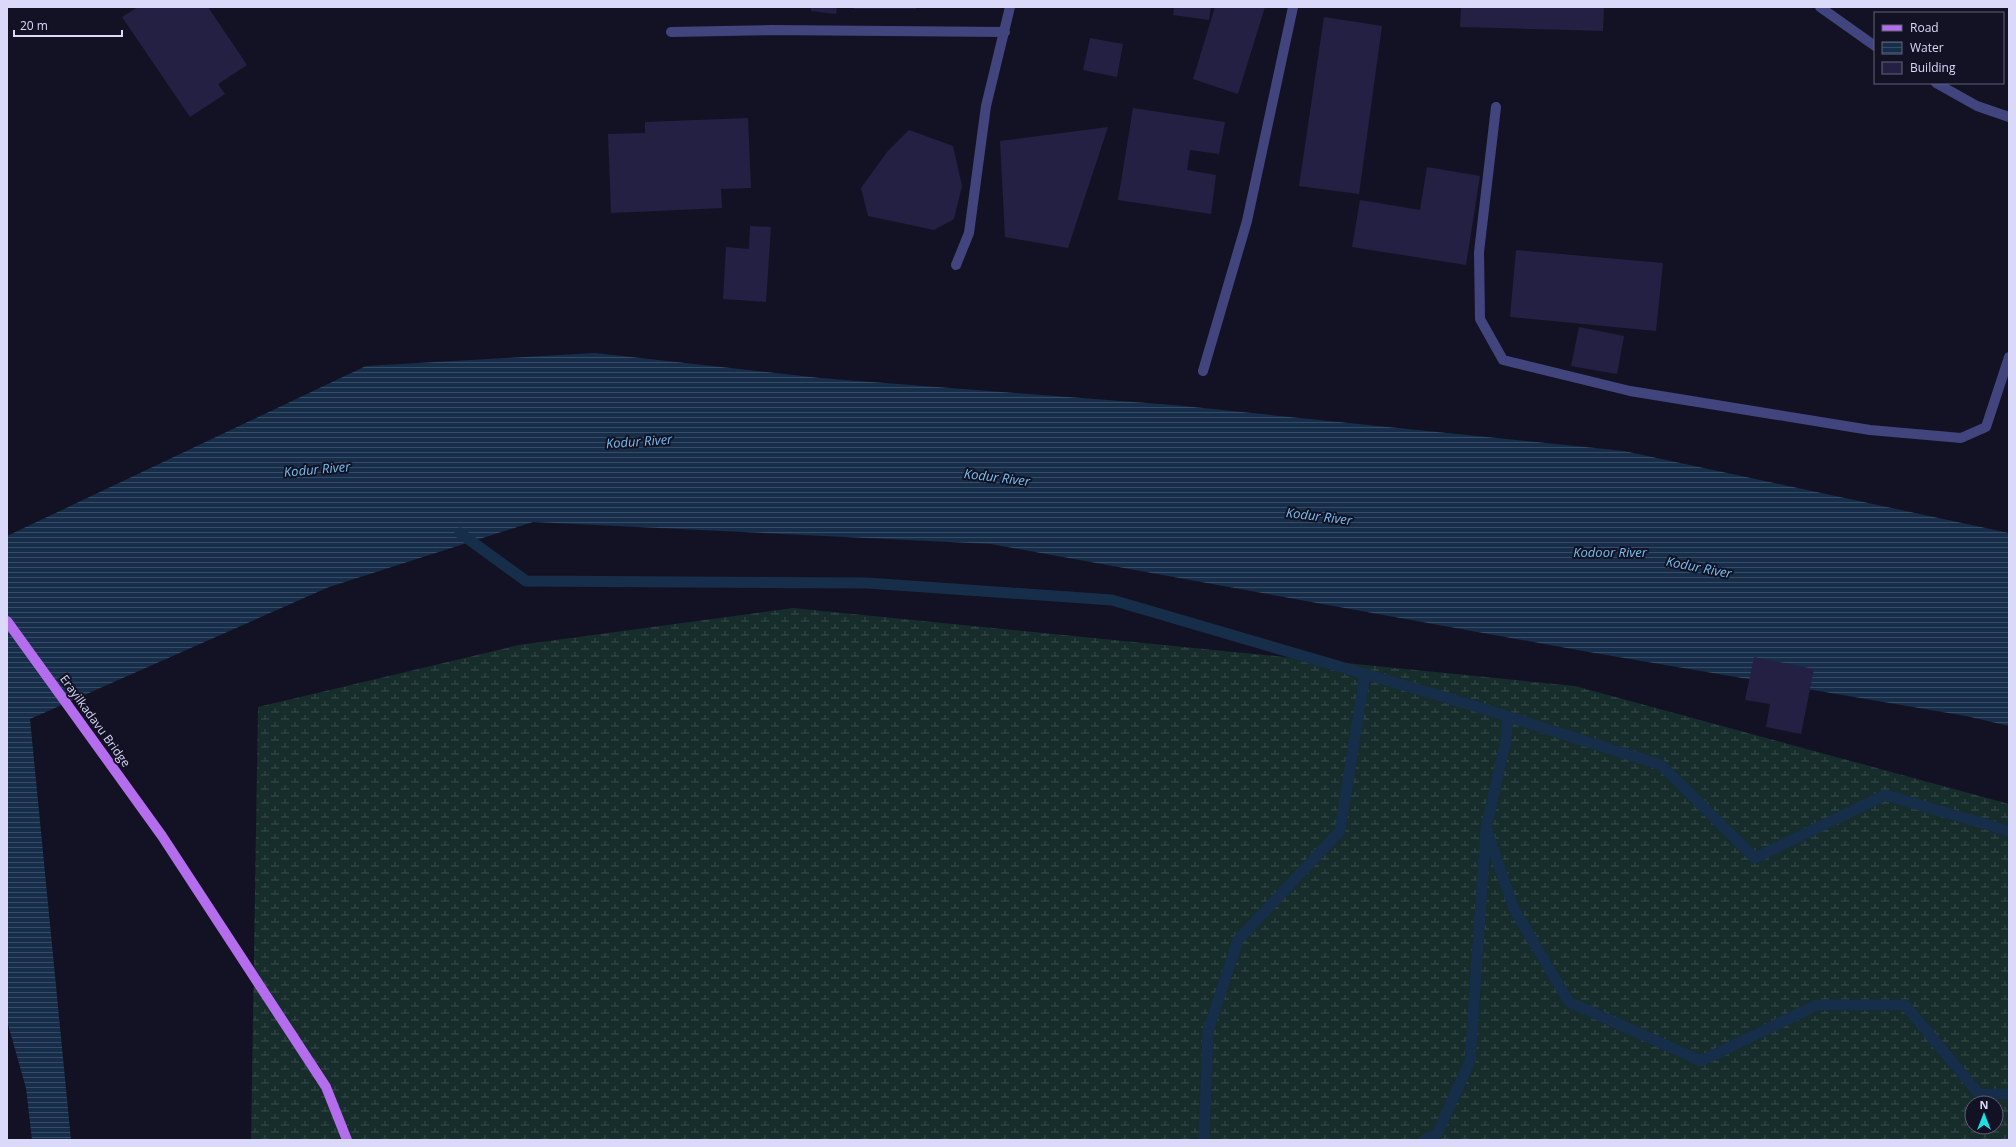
<svg xmlns="http://www.w3.org/2000/svg" width="2016" height="1147" viewBox="0 0 2016 1147" font-family="'Open Sans',sans-serif">
	<style>
		.wetland { fill: url(#wetland-marsh); fill-rule: evenodd }
		.water { fill: url(#water-rules) }
		.lines { fill: none; stroke-linecap: round; stroke-linejoin: round }
		.stream { stroke: #162e49; stroke-width: 11 }
		.building { fill: #242043 }
		.minor { stroke: #42457d; stroke-width: 10 }
		.major { stroke: #b36ded; stroke-width: 10 }
		.labels { text-anchor: middle; stroke-width: 4; stroke-linejoin: round; paint-order: stroke }
		.street-label { font-size: 12px; fill: #dad9fa; stroke: #131224 }
		.water-label { font-size: 13px; font-style: italic; fill: #74c0ee; stroke: #131224 }
	</style>
	<defs>
		<pattern id="wetland-marsh" width="20" height="14" patternUnits="userSpaceOnUse"><rect width="20" height="14" fill="#162d2b"/><path d="M1 5h8M5 5V1M11 12h8M15 12V8" fill="none" stroke="#374b4b"/></pattern>
		<pattern id="water-rules" width="6" height="5" patternUnits="userSpaceOnUse"><rect width="6" height="5" fill="#162e49"/><path d="M0 2.5h6" fill="none" stroke="#374c64"/></pattern>
	</defs>
	<rect width="100%" height="100%" fill="#131224"/>
	<path class="wetland" d="M 793,608 L 1575,686 L 2009,804 L 2009,1140 L 251,1140 L 258,707 L 519,645 ZM 1972,1103 L 1996,1103 L 1996,1127 L 1972,1127 Z"/>
	<path class="water" d="M 595,353 L 820,378 L 1173,405 L 1624,451 L 2009,533 L 2009,726 L 1966,716 L 1583,651 L 991,544 L 533,522 L 329,587 L 30,719 L 71,1140 L 32,1140 L 26,1088 L 7,1021 L 7,536 L 366,366 Z"/>
	<g class="lines">
		<path class="stream" d="M 460,533 L 526,581 L 867,583 L 1112,600 L 1468,704 L 1661,765 L 1755,858 L 1885,795 L 2009,831
			M 1486,828 L 1514,909 L 1569,1002 L 1701,1061 L 1817,1005 L 1905,1005 L 1979,1094 L 2009,1094
			M 1204,1140 L 1208,1031 L 1238,940 L 1340,831 L 1365,674
			M 1424,1140 L 1437,1134 L 1470,1061 L 1486,828 L 1506,740 L 1508,717"/>
	</g>
	<path class="building" d="M 138,7 L 208,7 L 247,65 L 218,84 L 225,94 L 190,117 L 122,17 Z
		M 811,7 L 837,7 L 836,14 L 811,11 Z
		M 854,7 L 916,7 L 916,9 L 854,9 Z
		M 1174,7 L 1211,7 L 1209,20 L 1173,15 Z
		M 1215,7 L 1265,7 L 1238,94 L 1193,79 Z
		M 1461,7 L 1604,7 L 1603,31 L 1460,27 Z
		M 1324,17 L 1382,26 L 1359,194 L 1299,186 Z
		M 1090,38 L 1123,44 L 1117,77 L 1083,70 Z
		M 1133,108 L 1225,122 L 1219,154 L 1190,150 L 1187,170 L 1216,175 L 1211,214 L 1118,200 Z
		M 748,118 L 751,188 L 721,189 L 722,208 L 611,213 L 608,134 L 645,133 L 645,122 Z
		M 1108,127 L 1068,248 L 1005,237 L 1000,141 Z
		M 909,130 L 953,146 L 962,186 L 954,219 L 934,230 L 868,216 L 861,188 L 887,152 Z
		M 1427,167 L 1480,176 L 1466,265 L 1352,247 L 1360,200 L 1420,210 Z
		M 750,226 L 771,227 L 766,302 L 723,299 L 726,247 L 749,249 Z
		M 1516,250 L 1663,263 L 1656,331 L 1510,317 Z
		M 1579,327 L 1624,336 L 1617,374 L 1571,366 Z
		M 1754,657 L 1814,669 L 1801,734 L 1766,727 L 1770,704 L 1745,700 Z"/>
	<g class="lines">
		<path class="minor" d="M 1820,7 L 1875,46
			M 671,32 L 771,30 L 1005,32
			M 1936,83 L 1977,106 L 2009,117
			M 1496,107 L 1479,252 L 1480,319 L 1503,360 L 1630,391 L 1870,430 L 1961,438 L 1986,427 L 2009,357
			M 956,265 L 969,233 L 986,106 L 1010,7
			M 1203,371 L 1247,221 L 1293,7"/>
		<path class="major" d="M 7,621 L 162,836 L 326,1087 L 347,1140"/>
	</g>
	<g class="labels">
		<g class="street-label">
			<text transform="translate(95 721) rotate(54)" y="4">Erayilkadavu Bridge</text>
		</g>
		<g class="water-label">
			<text transform="translate(639 441) rotate(-4)" y="5">Kodur River</text>
			<text transform="translate(317 469) rotate(-5)" y="5">Kodur River</text>
			<text transform="translate(997 477) rotate(7)" y="5">Kodur River</text>
			<text transform="translate(1319 516) rotate(7)" y="5">Kodur River</text>
			<text x="1610" y="557">Kodoor River</text>
			<text transform="translate(1699 567) rotate(11)" y="5">Kodur River</text>
		</g>
	</g>
	<rect width="2016" height="1147" fill="none" stroke="#dad9fa" stroke-width="16"/>
	<rect x="1874" y="12" width="130" height="72" fill="#131224" stroke="#63627a"/>
	<rect x="1882" y="25" width="20" height="6" fill="#b36ded" stroke="#63627a"/>
	<text x="1910" y="32" font-size="12" fill="#dad9fa">Road</text>
	<rect x="1882" y="42" width="20" height="12" fill="url(#water-rules)" stroke="#63627a"/>
	<text x="1910" y="52" font-size="12" fill="#dad9fa">Water</text>
	<rect x="1882" y="62" width="20" height="12" fill="#242043" stroke="#63627a"/>
	<text x="1910" y="72" font-size="12" fill="#dad9fa">Building</text>
	<g transform="translate(1984 1115)"><circle r="19" fill="#131224" stroke="#63627a"/>
	<path d="M0-3L7 15L0 10L-7 15Z" fill="#1ce0e4"/>
	<text y="-6" font-size="11" font-weight="bold" text-anchor="middle" fill="#dad9fa">N</text>
	</g>
	<path d="M14 30v6h108v-6" fill="none" stroke="#dad9fa" stroke-width="2"/>
	<text x="20" y="30" font-size="12" fill="#dad9fa" stroke="#131224" stroke-width="3" paint-order="stroke">20 m</text>
</svg>
